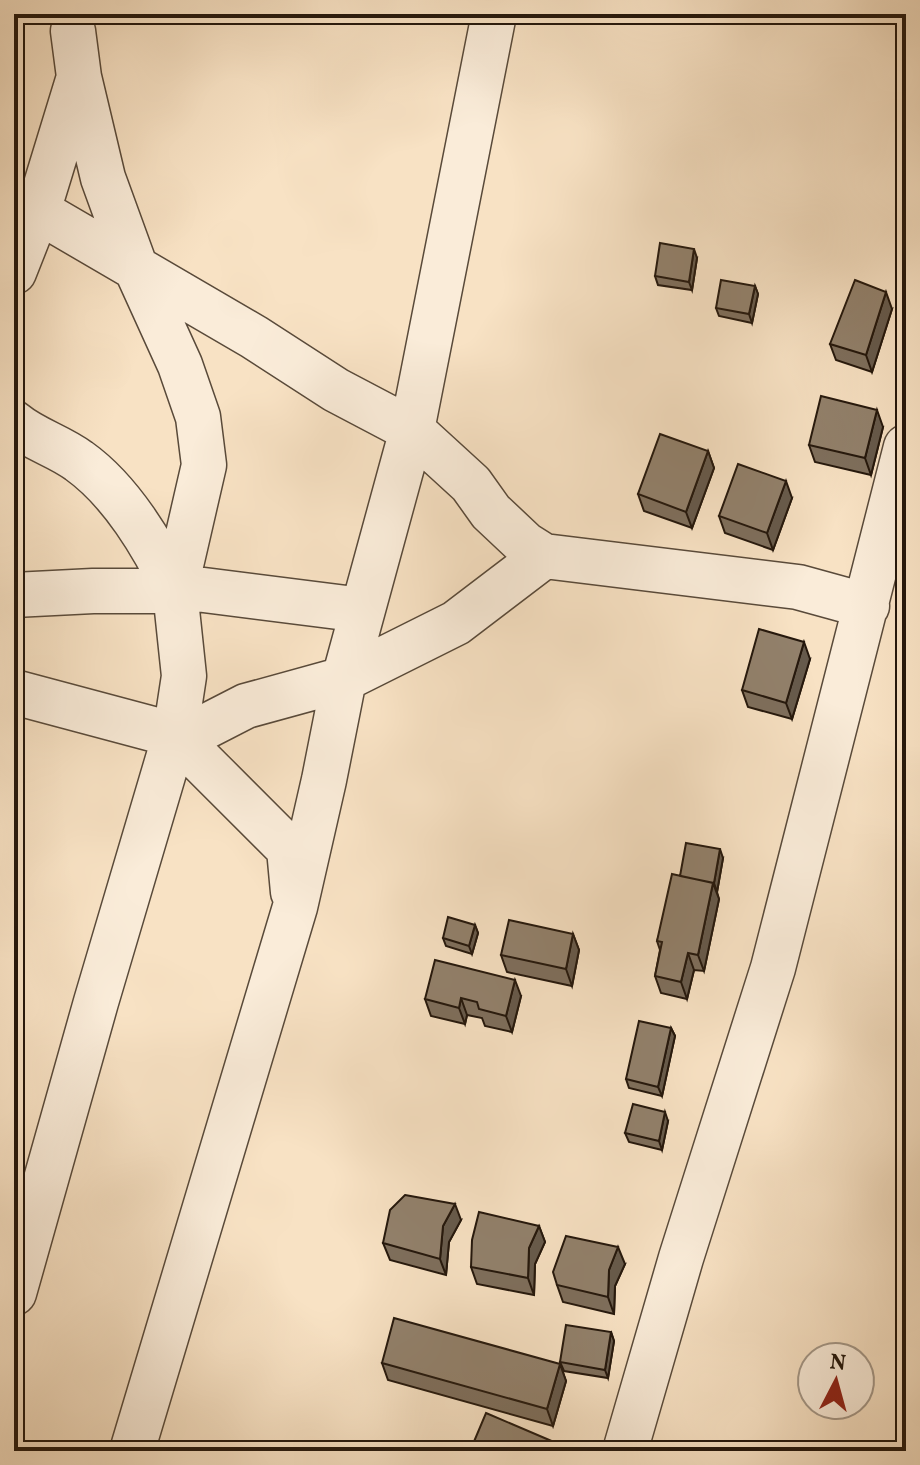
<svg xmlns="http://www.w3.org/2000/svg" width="920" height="1465" viewBox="0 0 920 1465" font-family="Vollkorn,serif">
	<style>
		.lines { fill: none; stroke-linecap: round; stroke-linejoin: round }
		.minor-casing { stroke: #594a3a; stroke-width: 47 }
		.minor { stroke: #faecd9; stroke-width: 44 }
		.wall { fill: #7e6f5d; stroke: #24170c; stroke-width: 2 }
		.shaded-wall { fill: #665a4c; stroke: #24170c; stroke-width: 2 }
		.building { fill: #92816c; stroke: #24170c; stroke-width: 2 }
	</style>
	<rect width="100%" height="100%" fill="#f8e2c4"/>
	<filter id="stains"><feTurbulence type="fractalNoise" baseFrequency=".0025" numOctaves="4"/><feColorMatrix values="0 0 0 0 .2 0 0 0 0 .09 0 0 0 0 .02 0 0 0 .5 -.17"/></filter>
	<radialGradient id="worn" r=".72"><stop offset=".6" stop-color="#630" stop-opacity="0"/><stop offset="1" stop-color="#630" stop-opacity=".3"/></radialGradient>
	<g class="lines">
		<defs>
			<path id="minor" d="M 38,211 L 254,337 L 336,390 L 412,430 L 471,484 L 491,512 L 525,544 L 544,556 L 798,587 L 867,606
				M 14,272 L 38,211 L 79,77
				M 14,423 C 33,439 59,446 79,461 C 121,491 154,546 175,591
				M 14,595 L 93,591 L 175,591 L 196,589 L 362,610
				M 14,692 L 175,735 L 289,849 L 293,892
				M 175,735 L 205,727 L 246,706 L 344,679 L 456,623 L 544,556
				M 14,1293 L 96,1002 L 175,735 L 184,676 L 175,591 L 204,465 L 198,417 L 180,365 L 135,266 L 103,178 L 79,77 L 73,31
				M 132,1451 L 295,907 L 324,780 L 344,679 L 412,430 L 494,14
				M 625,1451 L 681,1258 L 773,968 L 906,447"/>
		</defs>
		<use href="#minor" class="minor-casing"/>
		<use href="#minor" class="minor"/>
	</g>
	<path class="wall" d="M 697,258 L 692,290 L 658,285 L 655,276 Z
		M 755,286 L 758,294 L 752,323 L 719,316 L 716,308 Z
		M 892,309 L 872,372 L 836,360 L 830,344 Z
		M 883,427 L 871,475 L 815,462 L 809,445 Z
		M 708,451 L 714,468 L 692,528 L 644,511 L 638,494 Z
		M 792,498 L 773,550 L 725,533 L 719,516 Z
		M 810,659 L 792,719 L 748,707 L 742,690 Z
		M 723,858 L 717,892 L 719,899 L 704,971 L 694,970 L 687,999 L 661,993 L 655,976 L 660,950 L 657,941 L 680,876 Z
		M 475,925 L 478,933 L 472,954 L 446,946 L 443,938 Z
		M 573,934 L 579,950 L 572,986 L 507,972 L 501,955 Z
		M 521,996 L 512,1032 L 485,1026 L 482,1018 L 467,1015 L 465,1024 L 431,1016 L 425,999 Z
		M 671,1028 L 675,1036 L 662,1096 L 629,1088 L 626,1079 Z
		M 668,1121 L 662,1150 L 629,1142 L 625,1133 Z
		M 461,1220 L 449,1242 L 446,1275 L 390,1260 L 383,1243 Z
		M 539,1226 L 545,1242 L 535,1264 L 534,1295 L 477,1284 L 471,1267 Z
		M 625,1264 L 615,1286 L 614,1314 L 563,1302 L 557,1285 Z
		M 611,1332 L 614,1341 L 608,1378 L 564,1371 L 560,1362 Z
		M 382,1363 L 560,1364 L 566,1381 L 553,1426 L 388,1380 Z"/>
	<path class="shaded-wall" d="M 694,249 L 697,258 L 692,290 L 689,282 Z
		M 755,286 L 758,294 L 752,323 L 749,314 Z
		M 886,292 L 892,309 L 872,372 L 866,355 Z
		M 877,410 L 883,427 L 871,475 L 865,458 Z
		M 708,451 L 714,468 L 692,528 L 686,512 Z
		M 786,481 L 792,498 L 773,550 L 767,533 Z
		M 804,642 L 810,659 L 792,719 L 786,703 Z
		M 720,849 L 723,858 L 717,892 L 714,883 Z
		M 713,883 L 719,899 L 704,971 L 698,955 Z
		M 475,925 L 478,933 L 472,954 L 469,946 Z
		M 573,934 L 579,950 L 572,986 L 566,969 Z
		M 688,953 L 694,970 L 687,999 L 681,982 Z
		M 515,980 L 521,996 L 512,1032 L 506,1016 Z
		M 461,998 L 467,1015 L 465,1024 L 459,1008 Z
		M 671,1028 L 675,1036 L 662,1096 L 658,1087 Z
		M 665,1112 L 668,1121 L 662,1150 L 659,1141 Z
		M 455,1204 L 461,1220 L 449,1242 L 446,1275 L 440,1259 L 443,1226 Z
		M 539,1226 L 545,1242 L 535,1264 L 534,1295 L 528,1278 L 529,1248 Z
		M 618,1247 L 625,1264 L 615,1286 L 614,1314 L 608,1297 L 609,1270 Z
		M 611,1332 L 614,1341 L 608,1378 L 605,1370 Z
		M 560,1364 L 566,1381 L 553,1426 L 547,1409 Z"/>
	<path class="building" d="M 660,243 L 694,249 L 689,282 L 655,276 Z
		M 721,280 L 755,286 L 749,314 L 716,308 Z
		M 855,280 L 886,292 L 866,355 L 830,344 Z
		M 821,396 L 877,410 L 865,458 L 809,445 Z
		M 660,434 L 708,451 L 686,512 L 638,494 Z
		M 738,464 L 786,481 L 767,533 L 719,516 Z
		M 759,629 L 804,642 L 786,703 L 742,690 Z
		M 686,843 L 720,849 L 714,883 L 680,876 Z
		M 672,874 L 713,883 L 698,955 L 688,953 L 681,982 L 655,976 L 662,942 L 657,941 Z
		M 448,917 L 475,925 L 469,946 L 443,938 Z
		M 509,920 L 573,934 L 566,969 L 501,955 Z
		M 435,960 L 515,980 L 506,1016 L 479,1009 L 477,1002 L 461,998 L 459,1008 L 425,999 Z
		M 639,1021 L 671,1028 L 658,1087 L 626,1079 Z
		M 633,1104 L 665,1112 L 659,1141 L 625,1133 Z
		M 405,1195 L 455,1204 L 443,1226 L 440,1259 L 383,1243 L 390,1210 Z
		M 479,1212 L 539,1226 L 529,1248 L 528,1278 L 471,1267 L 472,1240 Z
		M 566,1236 L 618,1247 L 609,1270 L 608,1297 L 557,1285 L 553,1272 Z
		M 394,1318 L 560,1364 L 547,1409 L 382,1363 Z
		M 566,1325 L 611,1332 L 605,1370 L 560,1362 Z
		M 486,1413 L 575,1451 L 470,1451 Z"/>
	<rect width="920" height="1465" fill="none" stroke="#f8e2c4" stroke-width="48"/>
	<rect x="16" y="16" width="888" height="1433" fill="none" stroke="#24170c" stroke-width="4"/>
	<rect x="24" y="24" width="872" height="1417" fill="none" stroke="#24170c" stroke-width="2"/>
	<g transform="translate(836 1381) rotate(6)"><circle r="38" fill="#faecd9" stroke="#a49787" stroke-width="2"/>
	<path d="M0-6L14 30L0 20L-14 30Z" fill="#8f2418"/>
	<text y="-12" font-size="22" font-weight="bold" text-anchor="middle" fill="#24170c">N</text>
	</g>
	<rect width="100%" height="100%" filter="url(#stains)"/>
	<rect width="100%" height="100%" fill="url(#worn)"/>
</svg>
